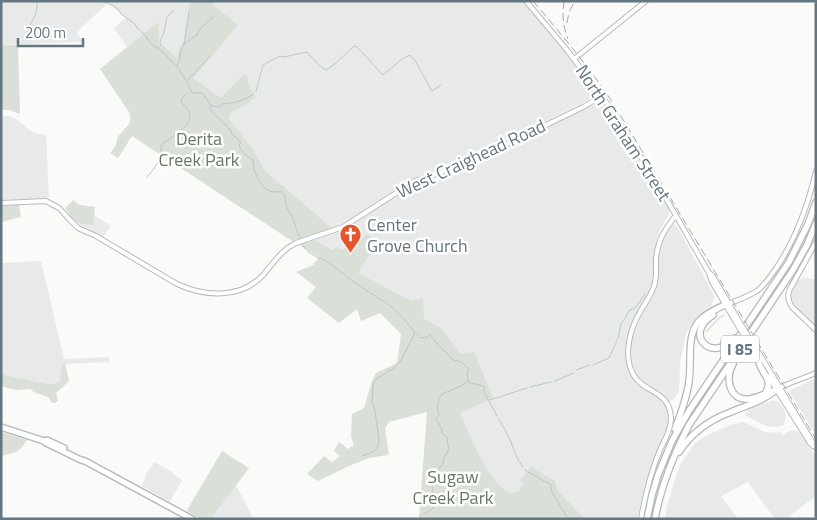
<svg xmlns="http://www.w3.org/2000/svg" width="817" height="520" viewBox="0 0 817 520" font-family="'Titillium Web',sans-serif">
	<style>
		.built { fill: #e8e9e9 }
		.green { fill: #dadfd7 }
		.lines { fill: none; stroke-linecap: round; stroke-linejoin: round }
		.stream { stroke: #bbc7cb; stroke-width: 1 }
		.secondary-casing { stroke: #b3babf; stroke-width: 6 }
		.primary-casing { stroke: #b5babe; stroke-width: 8 }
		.highway-casing { stroke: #b4b9bd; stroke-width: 8 }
		.secondary { stroke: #fff; stroke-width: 4 }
		.primary { stroke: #fff; stroke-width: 5 }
		.highway { stroke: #fff; stroke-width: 5.5 }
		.rail { stroke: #a2aab0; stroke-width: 1; stroke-dasharray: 8 4; stroke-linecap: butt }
		.secondary-bridge-casing { stroke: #b3babf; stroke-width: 6; stroke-linecap: butt }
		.secondary-bridge { stroke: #fff; stroke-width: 4 }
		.labels { text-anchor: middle; stroke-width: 5; stroke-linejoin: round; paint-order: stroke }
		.shield { fill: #fff; stroke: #939fa8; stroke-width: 1 }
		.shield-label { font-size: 16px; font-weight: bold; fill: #657683 }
		.street-label { font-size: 18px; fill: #657683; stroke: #fff }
		.park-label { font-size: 18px; fill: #687a64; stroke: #fff }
		.poi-label { font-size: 18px; fill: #657683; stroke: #fff; text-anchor: start }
	</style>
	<rect width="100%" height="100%" fill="#fafaf8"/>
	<path class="built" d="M 1,1 L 522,1 L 583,74 L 596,92 L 596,94 L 595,96 L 578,105 L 474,157 L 457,165 L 434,171 L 408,181 L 350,220 L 332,228 L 215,129 L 160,51 L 158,22 L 127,47 L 114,28 L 126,18 L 108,3 L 77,32 L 83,42 L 1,45 Z
		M 601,101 L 603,103 L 613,118 L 669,209 L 669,214 L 660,230 L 657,238 L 652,283 L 649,292 L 633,320 L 626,344 L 626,360 L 630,374 L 636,383 L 640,386 L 657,396 L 661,400 L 667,409 L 668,419 L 667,429 L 653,462 L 646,481 L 637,519 L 582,519 L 505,496 L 444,408 L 487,398 L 329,263 L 299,245 L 344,230 L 414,185 L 471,165 Z
		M 1,116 L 9,116 L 16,119 L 34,133 L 46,135 L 49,198 L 1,200 Z
		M 94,215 L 111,226 L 103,237 L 78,224 L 93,225 Z
		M 674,224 L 678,228 L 715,297 L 711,306 L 704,310 L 695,320 L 686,333 L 680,363 L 679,391 L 675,398 L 669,402 L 663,393 L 640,380 L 636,375 L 633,368 L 631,352 L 632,339 L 637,324 L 655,292 L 657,282 L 658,268 L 657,261 L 661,244 L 666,232 L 670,227 Z
		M 41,261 L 64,359 L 109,357 L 110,362 L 65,364 L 69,381 L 57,388 L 13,382 L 1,374 L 1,263 Z
		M 804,278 L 816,279 L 816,326 L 794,305 L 791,301 L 792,292 L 798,280 Z
		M 816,378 L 816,435 L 789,391 Z
		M 773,400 L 780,403 L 786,414 L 784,425 L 776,427 L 766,426 L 744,415 L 750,410 Z
		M 743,422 L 765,432 L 773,433 L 781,432 L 783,435 L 792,430 L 799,432 L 816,457 L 816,496 L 785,519 L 775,519 L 748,482 L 721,496 L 738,519 L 665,519 L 667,506 L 677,473 L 682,462 L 695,443 L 714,432 L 730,425 Z
		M 154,462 L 174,473 L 173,474 L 182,480 L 170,502 L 142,486 L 146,475 Z
		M 236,485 L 253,518 L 252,519 L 211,519 Z"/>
	<path class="green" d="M 190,1 L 215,1 L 213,5 L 238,25 L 193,78 L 221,98 L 244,74 L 248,76 C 247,85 251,91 256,97 L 247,104 L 231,112 L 229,119 L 254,151 L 265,171 L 332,228 L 292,241 L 132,136 L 118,158 L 110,153 C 112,151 114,148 115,146 C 117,142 117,137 120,134 C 127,125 133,125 129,112 L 100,69 L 158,22 L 160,50 L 162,45 L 177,58 L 179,49 L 184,41 Z
		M 1,45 L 18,45 L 20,114 L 9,110 L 1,110 Z
		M 73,200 L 80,205 L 95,207 L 93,225 C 74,224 76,223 65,208 Z
		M 19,205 L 21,217 L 2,222 L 1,206 Z
		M 366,234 L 378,241 L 358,273 L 411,301 L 423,298 L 424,319 L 441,328 L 460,354 L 474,352 L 493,398 L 460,413 C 468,431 491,490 512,493 C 514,493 517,492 519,491 L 524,484 L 520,480 L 531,467 L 555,481 L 557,490 L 585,519 L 419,519 L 427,412 L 389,422 L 385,428 L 389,455 L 369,458 L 349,466 L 318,481 L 307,474 L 324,456 L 332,462 L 340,456 L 334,451 L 339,442 L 348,449 L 354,445 L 351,437 L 352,414 L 364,408 L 372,381 L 376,373 L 397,363 L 401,334 L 380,313 L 361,321 L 357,309 L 339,323 L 307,298 L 316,287 L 296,272 L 313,265 L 319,257 L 299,245 L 315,240 L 332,250 L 337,247 L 341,250 L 349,246 L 355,250 Z
		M 62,364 L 65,364 L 69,381 L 56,393 L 58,401 L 55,403 L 51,402 L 49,398 L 43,395 L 35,393 L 30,389 L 16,390 L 1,386 L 1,372 L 8,376 L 46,384 L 55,384 L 60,381 Z
		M 1,432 L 27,440 C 19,453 15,453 1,456 Z
		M 222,451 L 249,468 L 211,519 L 200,519 L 188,512 L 187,510 Z"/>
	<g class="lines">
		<path class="stream" d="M 101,1 C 109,4 118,6 121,14 L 135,24 L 137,28 L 144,34 L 151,44 L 162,51 L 170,60 L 177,66 L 187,82 L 192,93 L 202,93 L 211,105 L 210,109 C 215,115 221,121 227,126 C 230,129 231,133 234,136 C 236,138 238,139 240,141 L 241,142 L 239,145 C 240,151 248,157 253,160 C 253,170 259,187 270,191 C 273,193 278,191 282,192 L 284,194 L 287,208 L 294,220 L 297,232 L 300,238
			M 26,40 L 30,25 L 35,15 L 37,8 L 37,1
			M 184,44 L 189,12
			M 158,49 L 161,45 L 160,42 L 164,32 L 167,17 L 174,10
			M 177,66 L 179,62 L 181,50 L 184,44 L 197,35 L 200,29 L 213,17
			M 187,81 L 210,56
			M 256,91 L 263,65 L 280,56 L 284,57 L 307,52 L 320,66 L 326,70 L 335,64 L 354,46 L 357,47 L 383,75 L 402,59 L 410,55 L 416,62 L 432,91 L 441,85
			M 211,106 L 220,107 L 222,104 C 233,103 245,101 253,94
			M 147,177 C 155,168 163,158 161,145 C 170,137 194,127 189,112 C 187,108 183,104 181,102 L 183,97 L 189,92
			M 303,245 C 308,256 322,258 331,264 C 344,275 358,285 372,294 C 379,299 388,303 394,309 C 404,318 411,329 421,338 L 427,337 L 430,335 L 438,345 L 447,353 L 453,360 L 461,362 L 469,369 L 467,373 L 468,381
			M 706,332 L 719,318 L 724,315
			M 697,334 L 698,329
			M 618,338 L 621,324 L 625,318 L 629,311 L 636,307 L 645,294
			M 617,341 L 617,340
			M 593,365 L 609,358 L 616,343
			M 576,370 L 590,365
			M 469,381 L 470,383 L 479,385 L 485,387 L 483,390 L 497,416
			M 555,381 L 574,373
			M 530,387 L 551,382
			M 490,400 L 527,388
			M 499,419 C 503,427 508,434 511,442 C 514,450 517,460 523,467
			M 362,456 L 373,452 L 377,448 L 379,442 L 375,410 L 372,402 L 373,384 L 376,379 L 394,368 L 400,362 L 414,335 L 414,332
			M 525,470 L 544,481 L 550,484 L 552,492 L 568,519
			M 424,514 C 426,512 429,511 431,510 C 437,504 432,497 433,491 L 432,487 L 434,476 L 443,463 L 444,458 L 449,449 L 447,440 L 448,438 L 442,433 L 441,427 L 436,419 L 439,414 C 436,407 438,400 442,394 L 459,387 L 468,381"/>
		<defs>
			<path id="secondary" d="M 526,1 L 567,50 L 609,106 L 656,181 L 709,273 L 712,282 L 737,324
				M 574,59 L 646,1
				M 1,203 L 46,201 L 59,208 L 70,220 L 78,228 L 96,236 L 177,284 C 205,297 241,299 263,275 C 274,263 281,250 296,243 L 343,227 L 415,181 L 468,163 L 583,107 L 602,96
				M 816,242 L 790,289 C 787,295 788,301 792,307 L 816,330
				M 709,273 L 712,275 L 714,278 L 739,321
				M 725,305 C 736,301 747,297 757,291 C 765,285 771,276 777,267 C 796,238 808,206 816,171
				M 754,345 L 812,441 L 816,448
				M 752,349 L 758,360
				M 768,376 L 810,443 L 813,446
				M 778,388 L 816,373
				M 641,519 C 645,495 651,472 660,450 C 665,439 671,430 671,418 C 670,390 643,393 633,374 C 623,355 630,329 640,312 C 645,303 651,296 654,286 C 657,277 656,268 656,259 C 658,239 664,231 676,215"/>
			<path id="primary" d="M 1,427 L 44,441 L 47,440 L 64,448
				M 44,441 L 46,443 L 81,460 L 85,461 L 192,519"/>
			<path id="highway" d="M 713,315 C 683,334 711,364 735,338
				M 758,359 C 760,374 776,379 764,395
				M 733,364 C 725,378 729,401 749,399 C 757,398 765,394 772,391
				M 675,429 C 681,413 687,398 689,381 C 692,362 686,336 699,321 C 706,313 716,309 725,305
				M 679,452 C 692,432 709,420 731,412 C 748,405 761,402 776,390
				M 647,519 L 652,495 L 658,475 L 672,441 L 689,411 L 789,262 L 808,224 L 816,202
				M 655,519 C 661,486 674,454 689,425 L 793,270 L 807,245 L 816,223"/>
		</defs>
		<use href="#secondary" class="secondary-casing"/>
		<use href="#primary" class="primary-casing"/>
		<use href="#highway" class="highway-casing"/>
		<use href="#secondary" class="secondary"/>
		<use href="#primary" class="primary"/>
		<use href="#highway" class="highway"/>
		<path class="rail" d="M 533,1 C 561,34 589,67 613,103 L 816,439
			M 564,1 C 562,14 563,27 568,39
			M 567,23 L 569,12 L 575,1"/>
		<defs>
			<path id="secondary-bridge" d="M 739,321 L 754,345
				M 737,324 L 752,349"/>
		</defs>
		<use href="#secondary-bridge" class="secondary-bridge-casing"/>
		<use href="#secondary-bridge" class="secondary-bridge"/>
	</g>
	<defs>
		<symbol id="church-pin" viewBox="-11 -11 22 30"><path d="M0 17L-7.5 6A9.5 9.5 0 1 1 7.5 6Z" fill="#e4572e" stroke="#fff"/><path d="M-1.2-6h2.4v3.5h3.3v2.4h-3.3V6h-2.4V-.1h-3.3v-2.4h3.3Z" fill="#fff"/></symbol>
	</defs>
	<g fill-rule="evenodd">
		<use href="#church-pin" x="338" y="222" width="25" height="34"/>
	</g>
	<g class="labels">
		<rect class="shield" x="721" y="335.5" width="38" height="27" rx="4"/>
		<g class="shield-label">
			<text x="740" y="355">I 85</text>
		</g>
		<g class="street-label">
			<text transform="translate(623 133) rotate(57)" y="6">North Graham Street</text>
			<text transform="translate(471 159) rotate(-25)" y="6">West Craighead Road</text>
		</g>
		<g class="park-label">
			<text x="199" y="145">Derita<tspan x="199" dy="21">Creek Park</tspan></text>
			<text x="453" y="483">Sugaw<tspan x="453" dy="21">Creek Park</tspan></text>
		</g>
		<g class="poi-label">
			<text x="367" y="231">Center<tspan x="367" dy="21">Grove Church</tspan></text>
		</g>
	</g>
	<rect width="817" height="520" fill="none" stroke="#657683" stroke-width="5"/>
	<path d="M18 38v8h65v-8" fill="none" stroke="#657683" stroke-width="2.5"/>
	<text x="25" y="38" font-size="15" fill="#657683" stroke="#ffffff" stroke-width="4" paint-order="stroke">200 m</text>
</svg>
